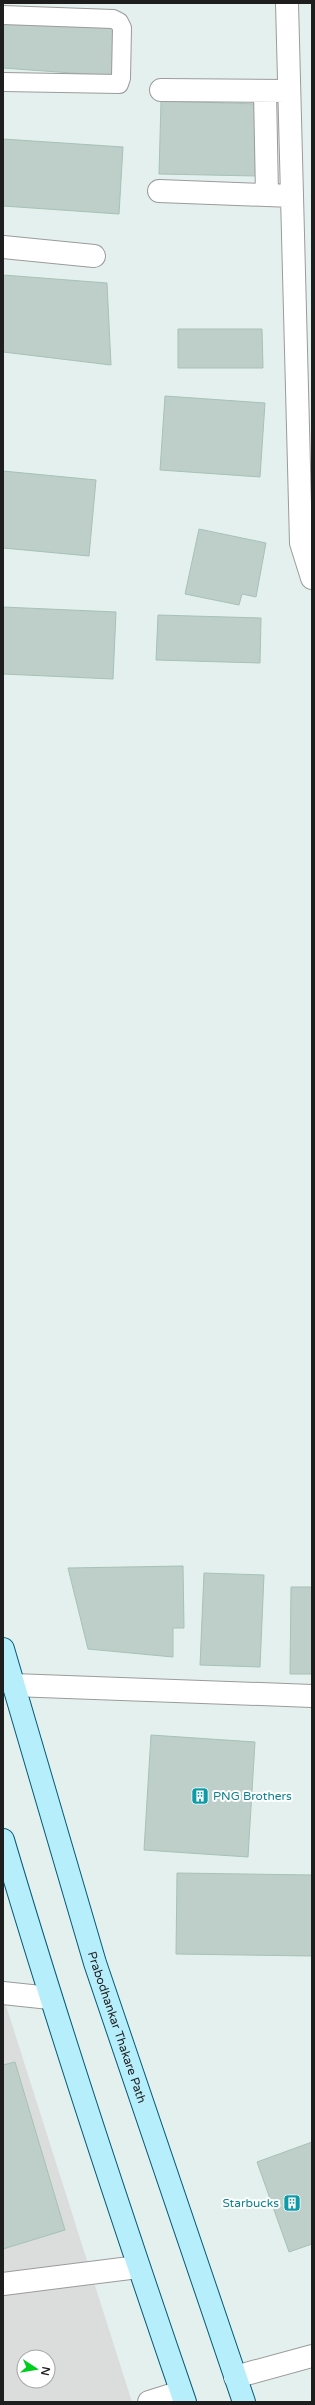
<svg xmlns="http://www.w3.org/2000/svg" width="315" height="2405" viewBox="0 0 315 2405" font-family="'Varela Round',sans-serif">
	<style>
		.residential { fill: #dbdddc; fill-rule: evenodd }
		.building { fill: #bdcfc8; stroke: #a6c2b6 }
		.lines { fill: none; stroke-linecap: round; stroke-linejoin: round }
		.lane-casing { stroke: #9b9b9b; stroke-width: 20 }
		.street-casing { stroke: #9b9b9b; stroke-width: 24 }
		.secondary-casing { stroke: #025b79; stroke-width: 24 }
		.lane { stroke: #fff; stroke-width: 18 }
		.street { stroke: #fff; stroke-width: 22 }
		.secondary { stroke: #b7eefb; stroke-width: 22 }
		.labels { text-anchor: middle; stroke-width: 4; stroke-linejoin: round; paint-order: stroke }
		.culture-label { font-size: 12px; fill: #0d838f; stroke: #fff; text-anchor: start }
		.street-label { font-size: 12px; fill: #1e1e1e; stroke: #fff }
	</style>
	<rect width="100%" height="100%" fill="#e4f0ed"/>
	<path class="residential" d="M 3,1996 L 132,2402 L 3,2402 ZM 24,2357 L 48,2357 L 48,2381 L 24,2381 Z"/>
	<path class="building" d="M 3,23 L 114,27 L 113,76 L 3,68 Z
		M 161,101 L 258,104 L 256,176 L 159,174 Z
		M 3,139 L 123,147 L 119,214 L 3,206 Z
		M 3,275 L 107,283 L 111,365 L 3,352 Z
		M 178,329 L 262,329 L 263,368 L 178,368 Z
		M 165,396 L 265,403 L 260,477 L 160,470 Z
		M 3,471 L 96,480 L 89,556 L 3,548 Z
		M 199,529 L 266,543 L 256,597 L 242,594 L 239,605 L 185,594 Z
		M 3,607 L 116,612 L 113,679 L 3,674 Z
		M 158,615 L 261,618 L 260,663 L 156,660 Z
		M 183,1566 L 184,1628 L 173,1628 L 173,1657 L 88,1649 L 68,1568 Z
		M 204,1573 L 264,1575 L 260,1667 L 200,1665 Z
		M 291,1587 L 312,1587 L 312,1674 L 290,1674 Z
		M 151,1735 L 255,1742 L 248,1857 L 144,1850 Z
		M 177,1873 L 312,1875 L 312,1956 L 176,1954 Z
		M 15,2062 L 65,2230 L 3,2249 L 3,2065 Z
		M 312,2142 L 312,2244 L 289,2252 L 257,2162 Z"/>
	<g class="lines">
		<defs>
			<path id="lane" d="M 3,15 L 113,19 L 119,22 L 122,28 L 121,78 L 119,84 L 3,82"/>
			<path id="street" d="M 287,3 L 301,543 L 312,578
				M 161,90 L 289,91
				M 265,91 L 267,195
				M 159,191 L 292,196
				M 3,247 L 94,256
				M 13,1685 L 312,1696
				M 3,1993 L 50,1998
				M 3,2284 L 138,2267
				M 235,2377 L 312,2356
				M 149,2402 L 181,2392"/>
			<g id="secondary">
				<path id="s1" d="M 3,1649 L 95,1963 L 244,2402"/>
				<path d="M 3,1840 C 59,2029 121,2216 185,2402"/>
			</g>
		</defs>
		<use href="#lane" class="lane-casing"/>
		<use href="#street" class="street-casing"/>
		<use href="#secondary" class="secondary-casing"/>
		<use href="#lane" class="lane"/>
		<use href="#street" class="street"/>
		<use href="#secondary" class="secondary"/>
	</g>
	<defs>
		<symbol id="building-square" viewBox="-11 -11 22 22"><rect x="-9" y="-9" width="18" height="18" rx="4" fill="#0f9aa8" stroke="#fff"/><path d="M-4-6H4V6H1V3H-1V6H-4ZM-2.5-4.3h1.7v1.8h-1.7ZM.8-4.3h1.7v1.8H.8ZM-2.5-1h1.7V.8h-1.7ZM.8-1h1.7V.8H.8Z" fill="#fff"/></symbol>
	</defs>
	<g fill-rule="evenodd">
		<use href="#building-square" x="190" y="1786" width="20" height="20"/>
		<use href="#building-square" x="282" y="2193" width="20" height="20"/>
	</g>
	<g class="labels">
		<g class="culture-label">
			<text x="213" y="1800">PNG Brothers</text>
			<text x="279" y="2207" text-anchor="end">Starbucks</text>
		</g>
		<g class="street-label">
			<text dy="4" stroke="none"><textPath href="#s1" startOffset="395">Prabodhankar Thakare Path</textPath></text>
		</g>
	</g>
	<rect width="315" height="2405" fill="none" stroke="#1e1e1e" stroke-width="8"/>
	<g transform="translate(36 2369) rotate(102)"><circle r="19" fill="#ffffff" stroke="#a5a5a5"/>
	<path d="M0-3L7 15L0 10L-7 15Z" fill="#00cd1e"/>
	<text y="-6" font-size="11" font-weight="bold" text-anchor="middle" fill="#1e1e1e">N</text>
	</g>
</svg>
